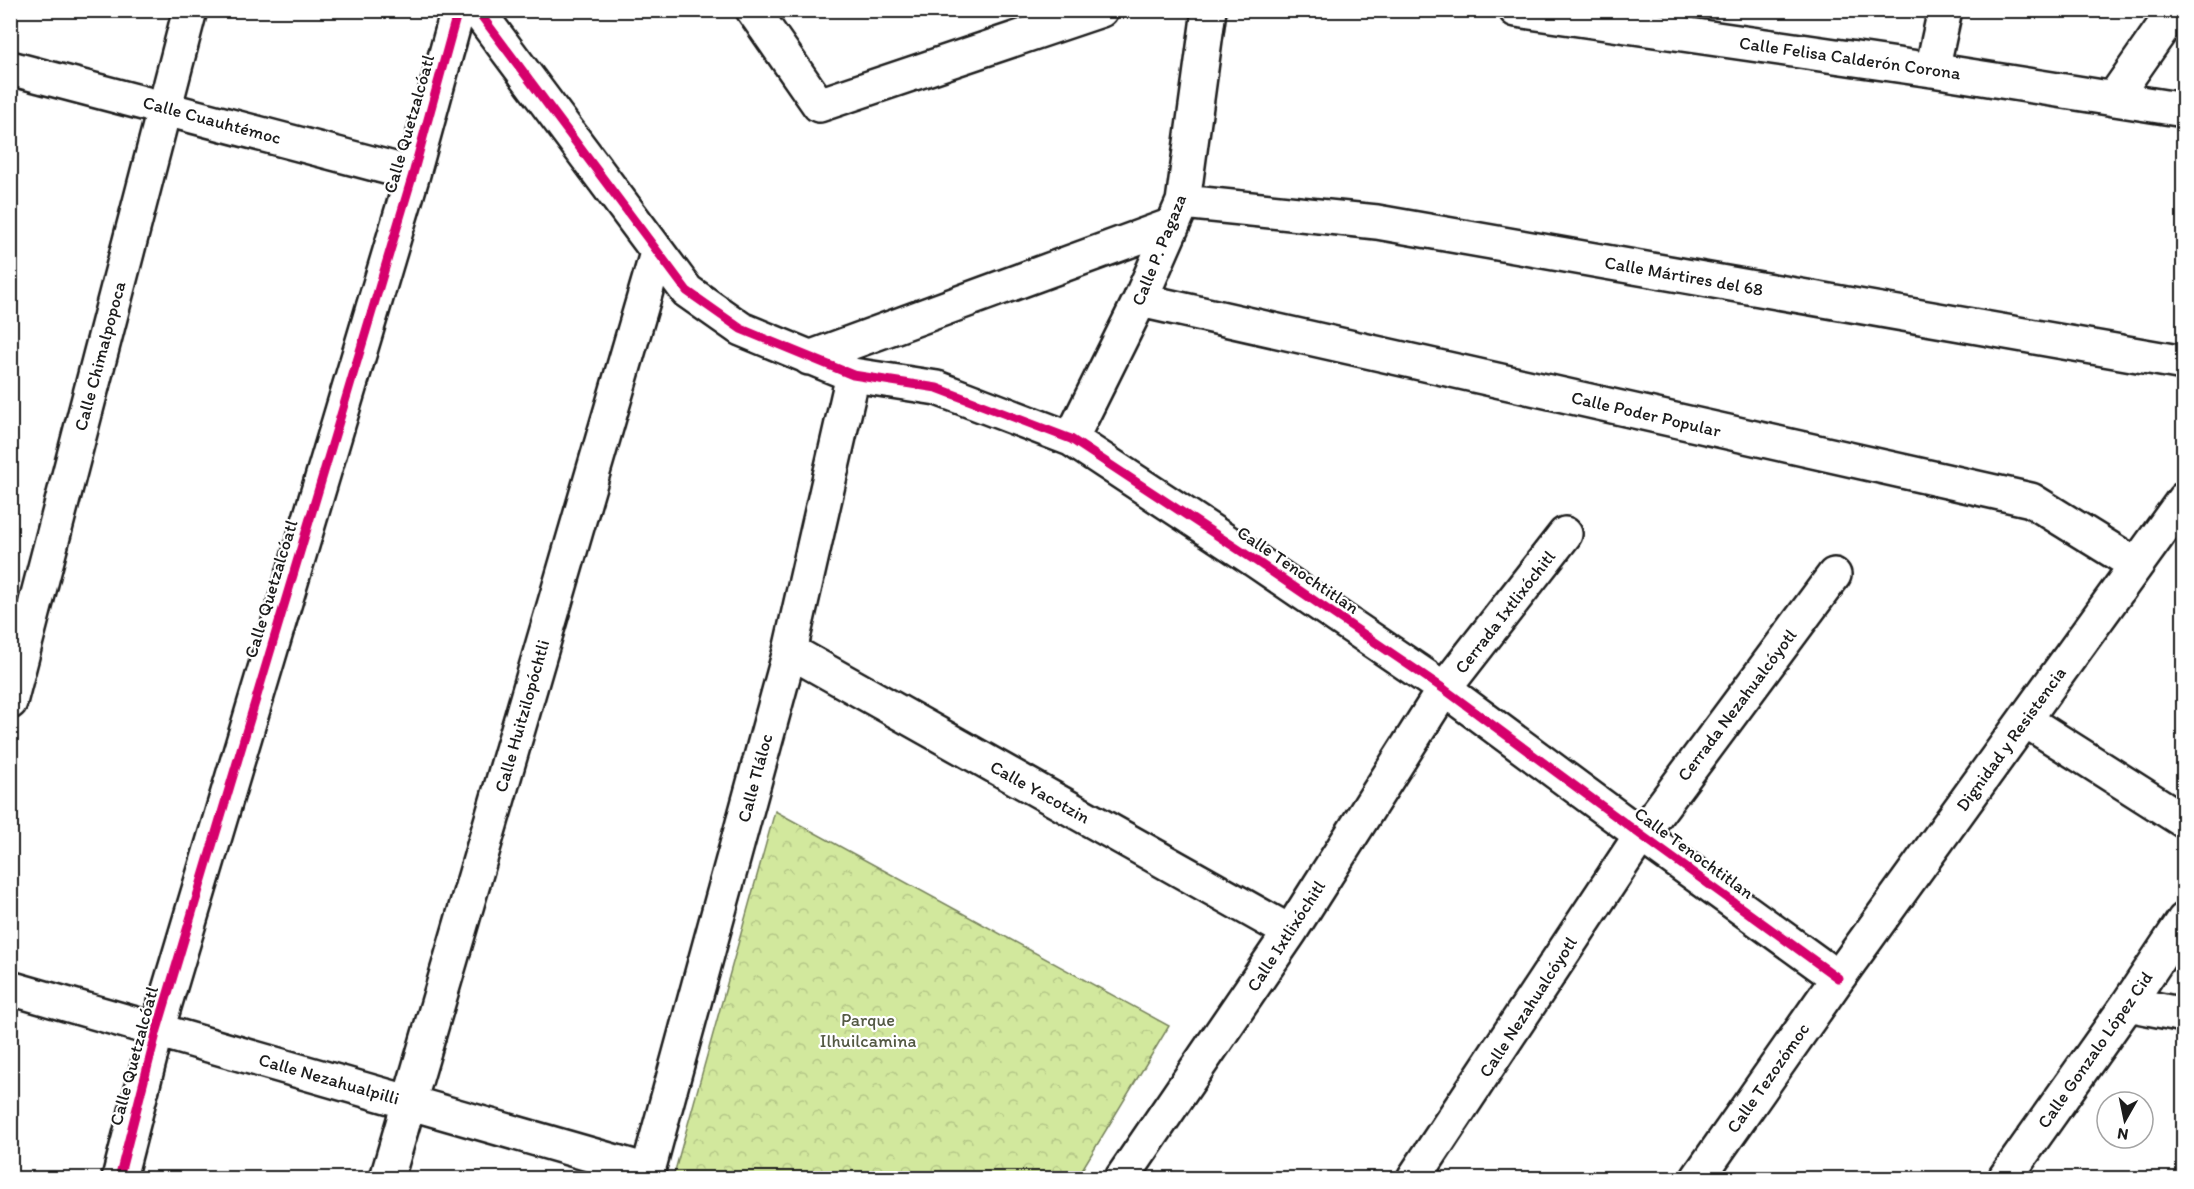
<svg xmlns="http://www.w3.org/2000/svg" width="2194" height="1189" viewBox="0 0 2194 1189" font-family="Itim,sans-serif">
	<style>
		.park { fill: url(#park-crowns); stroke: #77825c; stroke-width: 1.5 }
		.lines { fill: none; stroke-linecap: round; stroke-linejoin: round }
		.minor-casing { stroke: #1c1c1c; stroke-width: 38 }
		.minor { stroke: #fff; stroke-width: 33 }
		.cycleway-casing { stroke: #fff; stroke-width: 13 }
		.cycleway { stroke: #d6006c; stroke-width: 9 }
		.labels { text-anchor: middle; stroke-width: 4.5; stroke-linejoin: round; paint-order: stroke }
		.street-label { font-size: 18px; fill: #1c1c1c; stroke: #fff }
		.park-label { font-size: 18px; fill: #535943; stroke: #fff }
	</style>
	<defs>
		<pattern id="park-crowns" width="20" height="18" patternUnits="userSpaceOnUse" patternTransform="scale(1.5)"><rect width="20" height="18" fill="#d2e89d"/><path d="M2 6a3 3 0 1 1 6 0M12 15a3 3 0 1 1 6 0" fill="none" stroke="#b4c687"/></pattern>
	</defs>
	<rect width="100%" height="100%" fill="#fff"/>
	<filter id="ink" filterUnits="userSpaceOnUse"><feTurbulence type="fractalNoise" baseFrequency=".0167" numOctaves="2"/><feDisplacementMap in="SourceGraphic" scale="12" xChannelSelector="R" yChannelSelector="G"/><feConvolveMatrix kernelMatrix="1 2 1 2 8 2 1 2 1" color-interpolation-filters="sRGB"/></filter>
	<g filter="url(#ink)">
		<path class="park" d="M 775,811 L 1169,1026 L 1077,1178 L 673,1178 Z"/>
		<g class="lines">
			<defs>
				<path id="minor" d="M 477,10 L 687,291 L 741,329 L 853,375 L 937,388 L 1071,439 L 1256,561 L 1444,689 L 1641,835 L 1838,978
					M 753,10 L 819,105 L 1101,10
					M 1516,10 L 1932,70 L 2184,110
					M 10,68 L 413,174
					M 1932,70 L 1945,10
					M 2113,99 L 2175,10
					M 1183,202 L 1377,222 L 2184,363
					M 1140,300 L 2031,500 L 2136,565
					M 809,358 L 1172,225
					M 1071,439 L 1140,300 L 1183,202 L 1209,10
					M 790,651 L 1290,932
					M 10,702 L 190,10
					M 2025,720 L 2184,821
					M 10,988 L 648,1171
					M 2128,1004 L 2184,1015
					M 119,1178 L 157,1030 L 413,174 L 458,10
					M 387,1178 L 657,253
					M 646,1178 L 790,651 L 853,375
					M 1122,1178 L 1290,932 L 1444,689 L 1565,534
					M 1414,1178 L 1641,835 L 1834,575
					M 1698,1178 L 1838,978 L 2184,499
					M 2005,1178 L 2128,1004 L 2184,920"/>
			</defs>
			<use href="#minor" class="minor-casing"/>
			<use href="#minor" class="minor"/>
			<defs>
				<path id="cycleway" d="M 477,10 L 687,291 L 741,329 L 853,375 L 937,388 L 1071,439 L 1256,561 L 1444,689 L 1641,835 L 1838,978
					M 119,1178 L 157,1030 L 413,174 L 458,10"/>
			</defs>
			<use href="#cycleway" class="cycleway-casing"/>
			<use href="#cycleway" class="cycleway"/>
		</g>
	</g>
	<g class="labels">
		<g class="street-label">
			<text transform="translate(1850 58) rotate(8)" y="6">Calle Felisa Calderón Corona</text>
			<text transform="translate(212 120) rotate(15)" y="6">Calle Cuauhtémoc</text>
			<text transform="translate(409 124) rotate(-74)" y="6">Calle Quetzalcóatl</text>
			<text transform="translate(1159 250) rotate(-68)" y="6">Calle P. Pagaza</text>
			<text transform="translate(1684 276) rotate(10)" y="6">Calle Mártires del 68</text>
			<text transform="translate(100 356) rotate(-75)" y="6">Calle Chimalpopoca</text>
			<text transform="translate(1646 414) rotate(13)" y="6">Calle Poder Popular</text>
			<text transform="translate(1298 570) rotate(34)" y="6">Calle Tenochtitlan</text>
			<text transform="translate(271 589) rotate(-73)" y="6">Calle Quetzalcóatl</text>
			<text transform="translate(1505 612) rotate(-52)" y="6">Cerrada Ixtlixóchitl</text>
			<text transform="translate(1737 705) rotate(-53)" y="6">Cerrada Nezahualcóyotl</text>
			<text transform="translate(522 716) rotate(-74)" y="6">Calle Huitzilopóchtli</text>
			<text transform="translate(2011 739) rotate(-54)" y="6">Dignidad y Resistencia</text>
			<text transform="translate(755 778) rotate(-75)" y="6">Calle Tláloc</text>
			<text transform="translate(1040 792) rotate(29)" y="6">Calle Yacotzin</text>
			<text transform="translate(1694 853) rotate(36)" y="6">Calle Tenochtitlan</text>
			<text transform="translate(1286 936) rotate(-57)" y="6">Calle Ixtlixóchitl</text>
			<text transform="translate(1528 1007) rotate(-57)" y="6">Calle Nezahualcóyotl</text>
			<text transform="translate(2095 1050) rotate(-55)" y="6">Calle Gonzalo López Cid</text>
			<text transform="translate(134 1056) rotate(-75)" y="6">Calle Quetzalcóatl</text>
			<text transform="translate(1768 1078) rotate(-55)" y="6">Calle Tezozómoc</text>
			<text transform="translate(329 1079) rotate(16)" y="6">Calle Nezahualpilli</text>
		</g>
		<g class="park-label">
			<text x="868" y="1026">Parque<tspan x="868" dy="21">Ilhuilcamina</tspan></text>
		</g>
	</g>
	<rect width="2194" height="1189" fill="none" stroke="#fff" stroke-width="36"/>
	<rect x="18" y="18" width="2158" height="1153" fill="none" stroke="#1c1c1c" stroke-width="2" filter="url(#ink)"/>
	<g transform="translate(2125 1120) rotate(189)"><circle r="28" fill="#ffffff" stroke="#a4a4a4" stroke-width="1.5"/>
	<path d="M0-4.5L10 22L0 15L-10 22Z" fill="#1c1c1c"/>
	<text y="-9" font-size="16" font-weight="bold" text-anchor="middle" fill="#1c1c1c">N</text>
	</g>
</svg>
